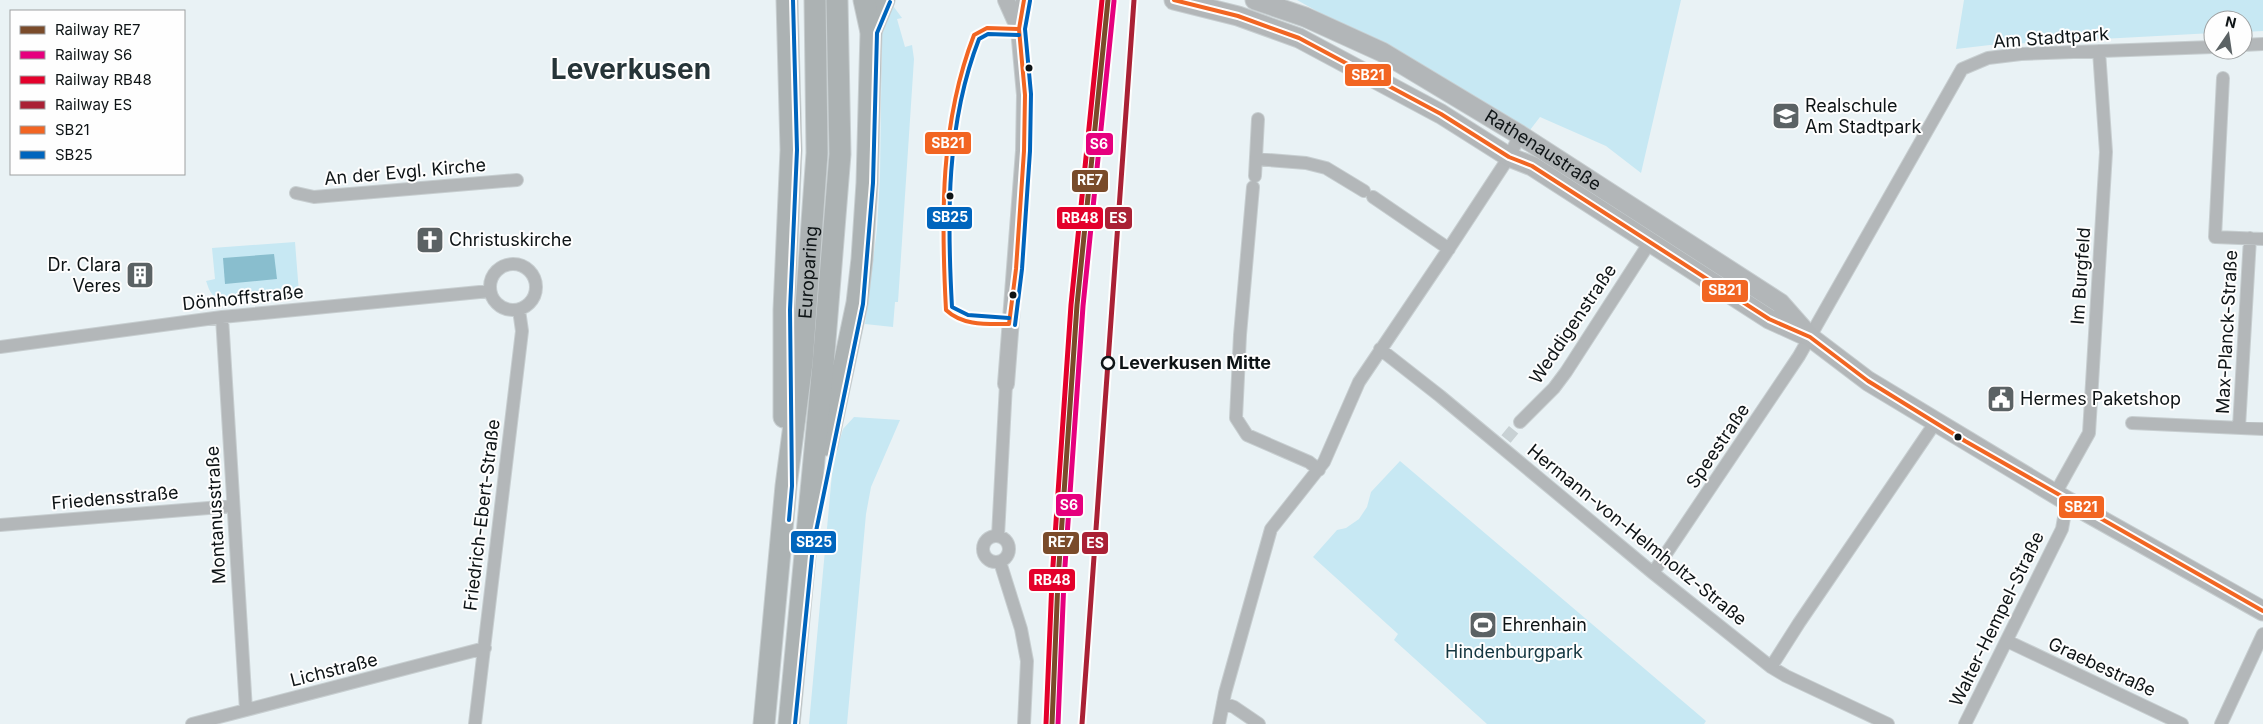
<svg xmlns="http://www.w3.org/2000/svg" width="2263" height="724" viewBox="0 0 2263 724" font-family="Inter,sans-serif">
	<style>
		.green { fill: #c7e8f3 }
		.water { fill: #89bece }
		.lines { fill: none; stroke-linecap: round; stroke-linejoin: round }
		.minor-tunnel { stroke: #c8d1d4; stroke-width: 12; stroke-dasharray: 12 6; stroke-linecap: butt }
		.minor-casing { stroke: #c7ced0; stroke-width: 14 }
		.tertiary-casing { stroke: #c7ced0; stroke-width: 18 }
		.secondary-casing { stroke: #c7ced0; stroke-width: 21 }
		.trunk-casing { stroke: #c7ced0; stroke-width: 23 }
		.minor { stroke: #b3b7b9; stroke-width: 12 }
		.tertiary { stroke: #b3b7b9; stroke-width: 16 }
		.secondary { stroke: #b2b6b8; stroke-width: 19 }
		.trunk { stroke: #acb2b3; stroke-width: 21 }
		.bus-1-casing { stroke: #fefefe; stroke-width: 8 }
		.bus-2-casing { stroke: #fefefe; stroke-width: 8 }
		.bus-1 { stroke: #f26522; stroke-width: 4 }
		.bus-2 { stroke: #0065bd; stroke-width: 4 }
		.rail-1-casing { stroke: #fefefe; stroke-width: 9 }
		.rail-2-casing { stroke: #fefefe; stroke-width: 9 }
		.rail-3-casing { stroke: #fefefe; stroke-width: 9 }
		.rail-4-casing { stroke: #fefefe; stroke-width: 9 }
		.rail-1 { stroke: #7a4b2a; stroke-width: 5 }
		.rail-2 { stroke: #e6007e; stroke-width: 5 }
		.rail-3 { stroke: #e4002b; stroke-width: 5 }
		.rail-4 { stroke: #aa2135; stroke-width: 5 }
		.bus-dot { fill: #0e1416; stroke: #fefefe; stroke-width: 2 }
		.stop-dot { fill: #fefefe; stroke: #0e1416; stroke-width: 2.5 }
		.labels { text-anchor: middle; stroke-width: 4; stroke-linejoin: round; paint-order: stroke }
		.street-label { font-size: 18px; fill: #0e1416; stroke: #fefefe }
		.poi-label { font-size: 18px; fill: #0e1416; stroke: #fefefe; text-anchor: start }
		.stop-label { font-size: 18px; font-weight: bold; fill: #0e1416; stroke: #fefefe; text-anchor: start }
		.park-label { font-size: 18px; fill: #133640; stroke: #fefefe }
		.town-label { font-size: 28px; font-weight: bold; fill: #263438; stroke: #fefefe }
		.line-badge { stroke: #fefefe; stroke-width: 2 }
		.badge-label { font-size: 14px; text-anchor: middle; font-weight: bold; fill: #fff }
	</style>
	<rect width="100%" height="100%" fill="#e9f2f5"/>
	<path class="green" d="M 1297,0 L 1681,0 L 1641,173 L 1606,146 L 1540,117 L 1530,130 Z
		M 1964,0 L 2263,0 L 2263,31 L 2243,32 L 2243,20 L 2213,20 L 2213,33 L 1990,45 L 1956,49 Z
		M 891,3 L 902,18 L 897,19 L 905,47 L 912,45 L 914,59 L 898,302 L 895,302 L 893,327 L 865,324 L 877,229 L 880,176 L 882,28 Z
		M 295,242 L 299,293 C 283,295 225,303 213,295 C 209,291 208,286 206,281 L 215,279 L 212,248 Z
		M 854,417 L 900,420 L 871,487 L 866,514 L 847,724 L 809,724 L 833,463 L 843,429 Z
		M 1400,461 L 1706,721 L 1704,724 L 1487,724 L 1394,640 L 1398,634 L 1313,557 L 1337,530 L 1346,528 L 1359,519 L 1367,507 L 1371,492 Z"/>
	<path class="water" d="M 274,254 L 277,279 L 225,284 L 223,258 Z"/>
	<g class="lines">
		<path class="minor-tunnel" d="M 1506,439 L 1520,422"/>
		<defs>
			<path id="minor" d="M 2243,45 L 2263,44
				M 2223,78 L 2215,237 L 2263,239
				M 1256,159 L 1306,163 L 1326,168 L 1364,191
				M 1255,176 L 1258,119
				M 1253,187 L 1240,335 L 1236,418 L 1247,435 L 1309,462 L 1319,470
				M 296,193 L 314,197 L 517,180
				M 1373,197 L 1449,249
				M490 287a23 23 0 1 1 46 0a23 23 0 1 1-46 0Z
				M 222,317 L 246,710
				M 0,347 L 222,317 L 490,291
				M 1380,349 L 1440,396 L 1653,573 L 1771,667 L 1786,676 L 1888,724
				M 1520,422 L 1554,388 L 1566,372 L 1650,242
				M 2132,423 L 2263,429
				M 2239,427 L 2250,238
				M 2055,494 L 2089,433 L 2106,152 L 2099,51
				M 0,525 L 233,506
				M983 549a13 13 0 1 1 26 0a13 13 0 1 1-26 0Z
				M 998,536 L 1006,384
				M 1000,562 L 1021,629 L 1027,661 L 1024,724
				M 1653,573 L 1799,356 L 1962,69 L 1988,58 L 2021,54 L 2213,47
				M 2007,641 L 2182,724
				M 1771,667 L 1799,623 L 1935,423
				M 1223,703 L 1234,707 L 1259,724
				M 192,724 L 485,648
				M 475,724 L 522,331 L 519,310
				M 1219,724 L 1225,693 L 1271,529 L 1324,462 L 1359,382 L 1446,253 L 1509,157 L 1520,135
				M 1965,724 L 2062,529 L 2067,501
				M 2221,724 L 2263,634"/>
			<path id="tertiary" d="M 1006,0 L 1019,29
				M 1006,384 L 1024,151 L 1025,95 L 1019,29 L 1024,0"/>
			<g id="secondary">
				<path d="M 1174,0 L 1238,16 L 1299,38 L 1441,114 L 1509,157 L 1532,166 L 1769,319 L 1802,334"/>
				<path id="s1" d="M 1255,0 L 1305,17 L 1382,52 L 1520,135 L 1780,303 L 1810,337 L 1868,381 L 2067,501 L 2263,611"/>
			</g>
			<g id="trunk">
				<path d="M 871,31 L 884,0"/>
				<path d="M 784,417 L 784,310 L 791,150 L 787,0"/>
				<path d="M 827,445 L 857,303 L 862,259 L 867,183 L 871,32 L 864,0"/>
				<path id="s2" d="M 764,724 L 786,486 L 802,363 L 817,153 L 815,0"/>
				<path d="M 789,724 L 823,365 L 840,154 L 837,0"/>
			</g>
		</defs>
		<use href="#minor" class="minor-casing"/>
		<use href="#tertiary" class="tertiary-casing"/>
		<use href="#secondary" class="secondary-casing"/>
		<use href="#trunk" class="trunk-casing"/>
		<use href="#minor" class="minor"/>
		<use href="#tertiary" class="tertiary"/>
		<use href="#secondary" class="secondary"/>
		<use href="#trunk" class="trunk"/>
		<defs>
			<path id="bus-1" d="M 1174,0 L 1238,16 L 1299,38 L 1441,114 L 1509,157 L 1532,166 L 1769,319 L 1810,337 L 1868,381 L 1965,441 L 2263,611
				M 1009,324 C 987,324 963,326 946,310 C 941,217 940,123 974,35 L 987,28 L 1019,29
				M 1009,324 L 1016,269 L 1024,151 L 1025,95 L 1019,29 L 1024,0"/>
			<path id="bus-2" d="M 1009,318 L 968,315 L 952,307 C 947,217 946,124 979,39 L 988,34 L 1019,35
				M 1015,325 L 1022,269 L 1030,151 L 1031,94 L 1025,29 L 1030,1
				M 789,520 L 792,486 L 790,310 L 797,150 L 793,0
				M 795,724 L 813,546 L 863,304 L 873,183 L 877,33 L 890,2"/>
		</defs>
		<use href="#bus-1" class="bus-1-casing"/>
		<use href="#bus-2" class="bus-2-casing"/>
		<use href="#bus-1" class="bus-1"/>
		<use href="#bus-2" class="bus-2"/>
		<defs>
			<path id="rail-1" d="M 1052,724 L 1058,580 L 1077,305 L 1108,0"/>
			<path id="rail-2" d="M 1058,724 L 1064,580 L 1083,306 L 1114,1"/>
			<path id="rail-3" d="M 1046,724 L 1052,580 L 1071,305 L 1102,0"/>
			<path id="rail-4" d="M 1082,724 L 1134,0"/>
		</defs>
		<use href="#rail-1" class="rail-1-casing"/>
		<use href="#rail-2" class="rail-2-casing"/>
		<use href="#rail-3" class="rail-3-casing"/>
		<use href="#rail-4" class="rail-4-casing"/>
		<use href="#rail-1" class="rail-1"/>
		<use href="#rail-2" class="rail-2"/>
		<use href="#rail-3" class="rail-3"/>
		<use href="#rail-4" class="rail-4"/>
	</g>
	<defs>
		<symbol id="school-square" viewBox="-11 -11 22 22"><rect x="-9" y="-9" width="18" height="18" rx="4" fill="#5b6264" stroke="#fefefe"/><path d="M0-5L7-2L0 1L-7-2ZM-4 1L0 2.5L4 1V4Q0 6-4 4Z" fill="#fff"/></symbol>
		<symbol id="church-square" viewBox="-11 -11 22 22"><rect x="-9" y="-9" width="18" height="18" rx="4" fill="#5b6264" stroke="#fefefe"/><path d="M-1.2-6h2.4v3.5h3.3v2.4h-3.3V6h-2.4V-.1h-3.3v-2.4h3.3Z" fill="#fff"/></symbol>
		<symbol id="building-square" viewBox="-11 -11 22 22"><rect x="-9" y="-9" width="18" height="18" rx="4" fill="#5b6264" stroke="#fefefe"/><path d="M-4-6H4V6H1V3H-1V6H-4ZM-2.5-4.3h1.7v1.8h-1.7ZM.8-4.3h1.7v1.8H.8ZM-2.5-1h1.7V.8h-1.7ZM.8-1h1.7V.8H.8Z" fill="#fff"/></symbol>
		<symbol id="civic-square" viewBox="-11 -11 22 22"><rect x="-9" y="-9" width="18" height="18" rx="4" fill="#5b6264" stroke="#fefefe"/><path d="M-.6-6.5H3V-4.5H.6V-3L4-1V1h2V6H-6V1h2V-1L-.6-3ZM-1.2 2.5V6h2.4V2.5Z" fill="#fff"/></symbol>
		<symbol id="stadium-square" viewBox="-11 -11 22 22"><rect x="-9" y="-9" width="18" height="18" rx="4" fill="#5b6264" stroke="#fefefe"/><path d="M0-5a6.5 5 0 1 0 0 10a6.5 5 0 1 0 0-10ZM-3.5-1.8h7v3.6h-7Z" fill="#fff"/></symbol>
	</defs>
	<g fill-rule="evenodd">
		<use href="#school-square" x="1770" y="100" width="32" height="32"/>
		<use href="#church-square" x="414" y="224" width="32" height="32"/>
		<use href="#building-square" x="124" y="259" width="32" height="32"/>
		<use href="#civic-square" x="1985" y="383" width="32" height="32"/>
		<use href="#stadium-square" x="1467" y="609" width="32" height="32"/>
	</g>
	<g class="bus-dot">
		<circle cx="1029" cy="68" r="4.5"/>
		<circle cx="950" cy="196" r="4.5"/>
		<circle cx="1013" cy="295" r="4.5"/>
		<circle cx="1958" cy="437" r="4.5"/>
	</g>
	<circle class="stop-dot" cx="1108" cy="363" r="6"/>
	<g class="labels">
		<g class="street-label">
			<text transform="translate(2051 38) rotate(-4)" y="6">Am Stadtpark</text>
			<text dy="6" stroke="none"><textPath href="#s1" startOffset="326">Rathenaustraße</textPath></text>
			<text transform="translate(405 172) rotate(-5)" y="6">An der Evgl. Kirche</text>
			<text dy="6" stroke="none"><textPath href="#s2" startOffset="454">Europaring</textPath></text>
			<text transform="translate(2081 276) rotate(-86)" y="6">Im Burgfeld</text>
			<text transform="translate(243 298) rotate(-6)" y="6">Dönhoffstraße</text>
			<text transform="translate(1573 324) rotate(-56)" y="6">Weddigenstraße</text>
			<text transform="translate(2227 332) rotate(-87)" y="6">Max-Planck-Straße</text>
			<text transform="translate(1718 446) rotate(-56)" y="6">Speestraße</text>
			<text transform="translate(115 498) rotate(-5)" y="6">Friedensstraße</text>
			<text transform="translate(216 515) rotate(-93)" y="6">Montanusstraße</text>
			<text transform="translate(482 515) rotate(-83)" y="6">Friedrich-Ebert-Straße</text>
			<text transform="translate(1637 535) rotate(39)" y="6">Hermann-von-Helmholtz-Straße</text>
			<text transform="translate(1997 619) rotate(-64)" y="6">Walter-Hempel-Straße</text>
			<text transform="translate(2102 667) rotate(25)" y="6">Graebestraße</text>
			<text transform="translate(334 670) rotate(-14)" y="6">Lichstraße</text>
		</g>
		<g class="poi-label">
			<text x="1805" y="112">Realschule<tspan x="1805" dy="21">Am Stadtpark</tspan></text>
			<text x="449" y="246">Christuskirche</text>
			<text x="121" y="271" text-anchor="end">Dr. Clara<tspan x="121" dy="21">Veres</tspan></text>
			<text x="2020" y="405">Hermes Paketshop</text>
			<text x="1502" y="631">Ehrenhain</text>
		</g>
		<g class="stop-label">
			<text x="1119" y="369">Leverkusen Mitte</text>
		</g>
		<g class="park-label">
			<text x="1514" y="658">Hindenburgpark</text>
		</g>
		<g class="town-label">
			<text x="631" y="79">Leverkusen</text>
		</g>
	</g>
	<g class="line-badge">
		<rect x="1344" y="63" width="48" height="24" rx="5" fill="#f26522"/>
		<rect x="924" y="131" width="48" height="24" rx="5" fill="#f26522"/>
		<rect x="1085" y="132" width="29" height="24" rx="5" fill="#e6007e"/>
		<rect x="1071" y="169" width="38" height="24" rx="5" fill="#7a4b2a"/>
		<rect x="926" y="206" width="47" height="24" rx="5" fill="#0065bd"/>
		<rect x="1056" y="206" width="48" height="24" rx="5" fill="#e4002b"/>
		<rect x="1104" y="206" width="29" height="24" rx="5" fill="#aa2135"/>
		<rect x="1701" y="279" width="48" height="24" rx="5" fill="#f26522"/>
		<rect x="1055" y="493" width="29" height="24" rx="5" fill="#e6007e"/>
		<rect x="2058" y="495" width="47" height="24" rx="5" fill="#f26522"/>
		<rect x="790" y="530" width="47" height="24" rx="5" fill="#0065bd"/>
		<rect x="1042" y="531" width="38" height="24" rx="5" fill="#7a4b2a"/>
		<rect x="1081" y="531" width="28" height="24" rx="5" fill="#aa2135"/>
		<rect x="1028" y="568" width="48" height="24" rx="5" fill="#e4002b"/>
	</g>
	<g class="badge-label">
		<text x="1368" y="80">SB21</text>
		<text x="948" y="148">SB21</text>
		<text x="1099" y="149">S6</text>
		<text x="1090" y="185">RE7</text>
		<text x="950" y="222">SB25</text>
		<text x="1080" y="223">RB48</text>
		<text x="1118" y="223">ES</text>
		<text x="1725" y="295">SB21</text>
		<text x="1069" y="510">S6</text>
		<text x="2081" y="512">SB21</text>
		<text x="814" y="547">SB25</text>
		<text x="1061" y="547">RE7</text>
		<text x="1095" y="548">ES</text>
		<text x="1052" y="585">RB48</text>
	</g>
	<rect x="10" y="10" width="175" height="165" fill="#fefefe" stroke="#9ea0a1"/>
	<rect x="20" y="26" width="25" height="8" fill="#7a4b2a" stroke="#9ea0a1"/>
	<text x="55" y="35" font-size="15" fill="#0e1416">Railway RE7</text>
	<rect x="20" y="51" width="25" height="8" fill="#e6007e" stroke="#9ea0a1"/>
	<text x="55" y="60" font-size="15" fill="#0e1416">Railway S6</text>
	<rect x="20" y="76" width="25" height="8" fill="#e4002b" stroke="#9ea0a1"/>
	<text x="55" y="85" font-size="15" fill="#0e1416">Railway RB48</text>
	<rect x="20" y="101" width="25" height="8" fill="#aa2135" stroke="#9ea0a1"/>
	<text x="55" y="110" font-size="15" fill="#0e1416">Railway ES</text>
	<rect x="20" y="126" width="25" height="8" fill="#f26522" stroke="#9ea0a1"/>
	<text x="55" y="135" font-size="15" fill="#0e1416">SB21</text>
	<rect x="20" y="151" width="25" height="8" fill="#0065bd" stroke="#9ea0a1"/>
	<text x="55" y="160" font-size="15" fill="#0e1416">SB25</text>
	<g transform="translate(2228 35) rotate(13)"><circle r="24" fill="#fefefe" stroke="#9ea0a1"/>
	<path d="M0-4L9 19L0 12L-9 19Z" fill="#5b6264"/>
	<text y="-8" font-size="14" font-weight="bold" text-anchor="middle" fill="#0e1416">N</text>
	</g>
</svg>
